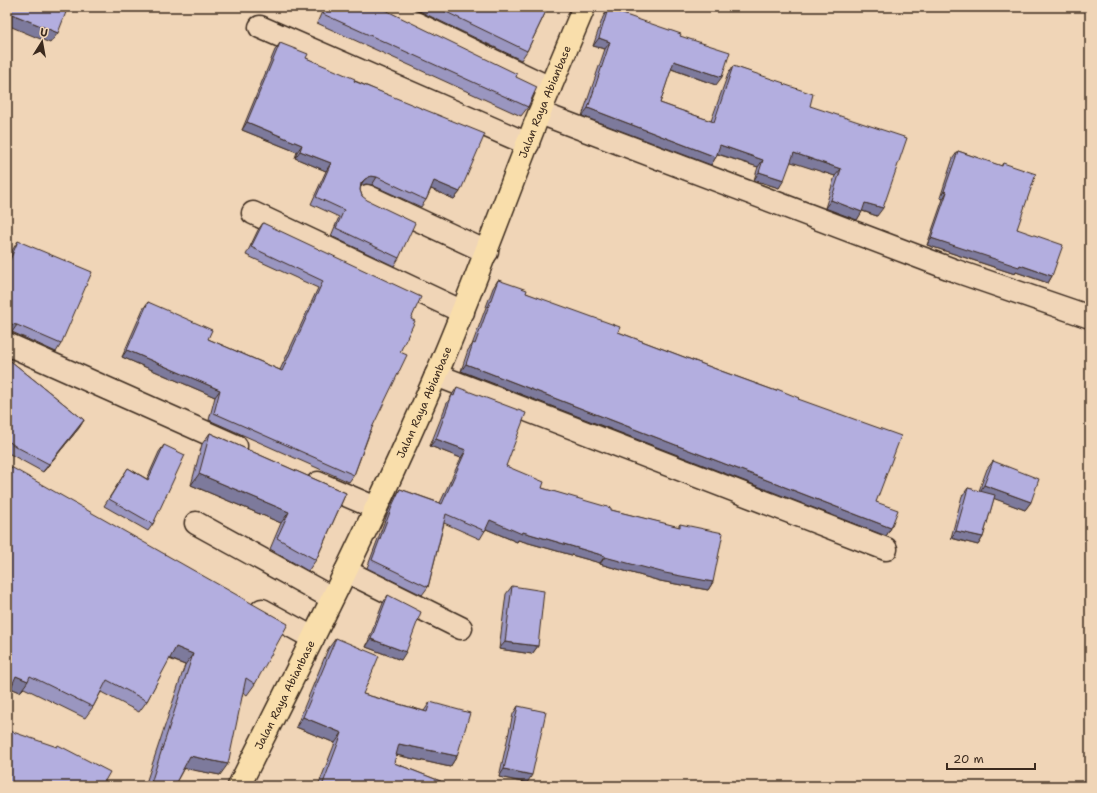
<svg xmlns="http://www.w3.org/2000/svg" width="1097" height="793" viewBox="0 0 1097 793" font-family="'Shantell Sans',sans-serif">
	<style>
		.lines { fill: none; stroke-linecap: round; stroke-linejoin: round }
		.minor-casing { stroke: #3b2a1e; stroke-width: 25 }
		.major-casing { stroke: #3b2a1e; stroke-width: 25 }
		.minor { stroke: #f0d5b7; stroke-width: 22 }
		.major { stroke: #f9deab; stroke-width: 22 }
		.wall { fill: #9a96c0; stroke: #3b2a1e }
		.shaded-wall { fill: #7d7a9c; stroke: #3b2a1e }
		.building { fill: #b3aedf; stroke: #3b2a1e }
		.labels { text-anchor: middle; stroke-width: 3.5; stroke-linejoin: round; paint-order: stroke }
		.street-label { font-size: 11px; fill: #3b2a1e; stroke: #f0d5b7 }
	</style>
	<rect width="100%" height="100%" fill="#f0d5b7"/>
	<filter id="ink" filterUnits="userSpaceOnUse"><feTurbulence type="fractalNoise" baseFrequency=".025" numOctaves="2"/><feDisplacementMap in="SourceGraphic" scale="8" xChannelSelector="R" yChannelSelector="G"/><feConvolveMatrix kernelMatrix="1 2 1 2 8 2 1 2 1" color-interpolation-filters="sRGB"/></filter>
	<g filter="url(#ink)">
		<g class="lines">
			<defs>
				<path id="minor" d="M 382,7 L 550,88
					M 260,27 L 528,144
					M 540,113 L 956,271 L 1090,317
					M 367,196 L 487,252
					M 253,213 L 463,312
					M 7,344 L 236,446
					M 436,375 L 886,549
					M 318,483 L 376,508
					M 196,523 L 332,598
					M 346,571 L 461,628
					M 262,610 L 313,638"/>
				<g id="major">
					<path id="s1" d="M 239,786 C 307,650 377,513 437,373 C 474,287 505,200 539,114 C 554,78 569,43 584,7"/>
				</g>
			</defs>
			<use href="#minor" class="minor-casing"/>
			<use href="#major" class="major-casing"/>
			<use href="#minor" class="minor"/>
			<use href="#major" class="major"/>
		</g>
		<path class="wall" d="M 324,7 L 380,7 L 383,9 L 516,77 L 528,107 L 521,116 L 317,23 Z
			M 411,7 L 548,7 L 527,51 L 521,60 Z
			M 608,9 L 680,36 L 716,85 L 671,69 L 660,103 L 711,121 L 728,74 L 733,66 L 783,84 L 810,106 L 877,216 L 862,211 L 857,220 L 825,208 L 835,176 L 791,161 L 779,188 L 754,180 L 758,167 L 717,154 L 716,157 L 711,165 L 582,116 L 605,49 L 593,46 L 603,17 Z
			M 280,43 L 306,58 L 354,81 L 460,192 L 454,199 L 431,189 L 426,200 L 421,207 L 372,185 L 366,184 L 361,186 L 360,190 L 362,196 L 399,258 L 394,266 L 331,236 L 339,217 L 311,204 L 326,171 L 295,158 L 297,152 L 242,130 L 275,50 Z
			M 958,151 L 1001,166 L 1003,163 L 1017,229 L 1052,276 L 1048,283 L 1016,272 L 1015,274 L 927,245 L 943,199 L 940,198 L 953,158 Z
			M 263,223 L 411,319 L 400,352 L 354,475 L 349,482 L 209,420 L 215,397 L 122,357 L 143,309 L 148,302 L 208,339 L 280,370 L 318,288 L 246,255 L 258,230 Z
			M 18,241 L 61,344 L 56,352 L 12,332 L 7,332 L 7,262 L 13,249 Z
			M 498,280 L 526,293 L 618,332 L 721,371 L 798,399 L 876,502 L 891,528 L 886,536 L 461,371 L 468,350 L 472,345 L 493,288 Z
			M 7,358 L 84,420 L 79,428 L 43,472 L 10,454 L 7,452 Z
			M 457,387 L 506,466 L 542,488 L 611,510 L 678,527 L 680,524 L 713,582 L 708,590 L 660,581 L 600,564 L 600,563 L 518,540 L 517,542 L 486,529 L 480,539 L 444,523 L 428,587 L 422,595 L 367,568 L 388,512 L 395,497 L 400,489 L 440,503 L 461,458 L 430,446 L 447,403 Z
			M 210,433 L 346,493 L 316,560 L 308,571 L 270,549 L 281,523 L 191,485 L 202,444 Z
			M 164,445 L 153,524 L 148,531 L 104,506 L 128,468 L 147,479 L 159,452 Z
			M 993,461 L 1031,502 L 1025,510 L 994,498 L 983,537 L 978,545 L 951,538 L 962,496 L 968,488 L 979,491 L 987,469 Z
			M 7,471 L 255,684 L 247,695 L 243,692 L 220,775 L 184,768 L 174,786 L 145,786 L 185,665 L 169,659 L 147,701 L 139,712 L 101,692 L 93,707 L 85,718 L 24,688 L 20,692 L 11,688 Z
			M 512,586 L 538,646 L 532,654 L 499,649 L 506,594 Z
			M 388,595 L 401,660 L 366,647 L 383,603 Z
			M 336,638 L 363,694 L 424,711 L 430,702 L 457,756 L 450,767 L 396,755 L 394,763 L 453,786 L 318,786 L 335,743 L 296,727 L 328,649 Z
			M 518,706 L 527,783 L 499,777 L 513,714 Z"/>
		<path class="shaded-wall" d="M 7,12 L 58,33 L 50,43 L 7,25 Z
			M 599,38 L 610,42 L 605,49 L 593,46 Z
			M 674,61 L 722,77 L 716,85 L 669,68 Z
			M 588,108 L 716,157 L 711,165 L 582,116 Z
			M 247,122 L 302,145 L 297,152 L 242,130 Z
			M 720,145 L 763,160 L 758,167 L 715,153 Z
			M 300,151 L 331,163 L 326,171 L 295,158 Z
			M 794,153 L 841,169 L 835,176 L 788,161 Z
			M 759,172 L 784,180 L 779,188 L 754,180 Z
			M 371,176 L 377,177 L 372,185 L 366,184 L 360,186 L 365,179 Z
			M 434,181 L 460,192 L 454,199 L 429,188 Z
			M 944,191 L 947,192 L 943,199 L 940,198 Z
			M 831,200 L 862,212 L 857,220 L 825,208 Z
			M 865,203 L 883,208 L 877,216 L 860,210 Z
			M 931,238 L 1020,265 L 1052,276 L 1048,283 L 1016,272 L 1015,274 L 927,245 Z
			M 11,324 L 17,325 L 12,332 L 7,332 L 7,325 Z
			M 127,350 L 220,390 L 215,397 L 122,357 Z
			M 466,364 L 891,528 L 886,536 L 461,371 Z
			M 84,420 L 79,428 L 43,472 L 49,464 Z
			M 436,439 L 466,450 L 461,458 L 430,446 Z
			M 199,474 L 289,512 L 281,523 L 191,485 Z
			M 984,485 L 1031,502 L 1025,510 L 979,493 Z
			M 490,520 L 523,532 L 605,556 L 600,563 L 518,540 L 517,542 L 484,528 Z
			M 956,531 L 983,537 L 978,545 L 951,538 Z
			M 605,557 L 713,582 L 708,590 L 660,581 L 600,564 Z
			M 371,639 L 406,652 L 401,660 L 366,647 Z
			M 505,642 L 538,646 L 532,654 L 499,649 Z
			M 176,647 L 193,654 L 185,665 L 168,658 Z
			M 16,676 L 28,681 L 20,692 L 8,687 Z
			M 303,717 L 342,733 L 335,743 L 296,727 Z
			M 399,744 L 457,756 L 450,767 L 392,754 Z
			M 190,756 L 228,764 L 220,775 L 182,768 Z
			M 504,769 L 532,775 L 527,783 L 499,777 Z"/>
		<path class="building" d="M 7,7 L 68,7 L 58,33 L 7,12 Z
			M 327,7 L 380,7 L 383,9 L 517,74 L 516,77 L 537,87 L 528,107 L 323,14 Z
			M 436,7 L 548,7 L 527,51 Z
			M 608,9 L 681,34 L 680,36 L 730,52 L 722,77 L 674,61 L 660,103 L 714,122 L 733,66 L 784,83 L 783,84 L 813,94 L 810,106 L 907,138 L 883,208 L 865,203 L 862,212 L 831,200 L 841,169 L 794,153 L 784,180 L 759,172 L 763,160 L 720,145 L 716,157 L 588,108 L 610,42 L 599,38 Z
			M 280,43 L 308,54 L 306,58 L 355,79 L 354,81 L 485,134 L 460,192 L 434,181 L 426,200 L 377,177 L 371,176 L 365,179 L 361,183 L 360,190 L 362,196 L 367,200 L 415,223 L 399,258 L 336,228 L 344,210 L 316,197 L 331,163 L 300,151 L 302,145 L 247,122 Z
			M 958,151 L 1002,166 L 1003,163 L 1036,174 L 1017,229 L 1063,245 L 1052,276 L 1020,265 L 1019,267 L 931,238 L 947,192 L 944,191 Z
			M 263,223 L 421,297 L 411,319 L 415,321 L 400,352 L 407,355 L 369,434 L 354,475 L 214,413 L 220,390 L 127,350 L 148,302 L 212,330 L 208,339 L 282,371 L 323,281 L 251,247 Z
			M 18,241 L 92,272 L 61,344 L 17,325 L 11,324 L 7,325 L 7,267 Z
			M 498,280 L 527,290 L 526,293 L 620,327 L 618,332 L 721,371 L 776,391 L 777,389 L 799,398 L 798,399 L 901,436 L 876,502 L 898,510 L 891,528 L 466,364 L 473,343 L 475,344 Z
			M 7,358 L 84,420 L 49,464 L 15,446 L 7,440 Z
			M 457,387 L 526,413 L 506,466 L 544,482 L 542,488 L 611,508 L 611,510 L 680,527 L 680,524 L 723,533 L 713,582 L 665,573 L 605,557 L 605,556 L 523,532 L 522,534 L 490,520 L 485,531 L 446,514 L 428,587 L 372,560 L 393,504 L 400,489 L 442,504 L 466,450 L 436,439 L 452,395 L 454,396 Z
			M 210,433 L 346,493 L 316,560 L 277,538 L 289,512 L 199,474 Z
			M 164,445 L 185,455 L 153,524 L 109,499 L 128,468 L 148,480 Z
			M 993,461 L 1039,479 L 1031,502 L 984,485 Z
			M 11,467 L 288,624 L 255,684 L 246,678 L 228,764 L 190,756 L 174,786 L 150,786 L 193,654 L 176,647 L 147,701 L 107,680 L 93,707 L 30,676 L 28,681 L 16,676 L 7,697 L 7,471 Z
			M 968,488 L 995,495 L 983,537 L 956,531 Z
			M 512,586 L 544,591 L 538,646 L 505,642 Z
			M 388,595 L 421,612 L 406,652 L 371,639 Z
			M 336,638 L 379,656 L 363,694 L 427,712 L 430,702 L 470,713 L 457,756 L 399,744 L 394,763 L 453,786 L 322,786 L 342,733 L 303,717 Z
			M 518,706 L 546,712 L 532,775 L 504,769 Z
			M 10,731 L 57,747 L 58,745 L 110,772 L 102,786 L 7,786 L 7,738 Z"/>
	</g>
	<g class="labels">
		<g class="street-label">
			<text dy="4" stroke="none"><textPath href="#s1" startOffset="750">Jalan Raya Abianbase</textPath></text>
			<text dy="4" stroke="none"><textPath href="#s1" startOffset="426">Jalan Raya Abianbase</textPath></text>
			<text dy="4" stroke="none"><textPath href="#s1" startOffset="102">Jalan Raya Abianbase</textPath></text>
		</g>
	</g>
	<rect width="1097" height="793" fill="none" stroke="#f0d5b7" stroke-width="24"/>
	<rect x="12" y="12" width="1073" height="769" fill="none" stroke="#3b2a1e" stroke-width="1.5" filter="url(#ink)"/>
	<g transform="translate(42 42) rotate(11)" stroke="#f0d5b7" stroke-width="3" paint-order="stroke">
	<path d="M0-3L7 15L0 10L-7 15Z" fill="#3b2a1e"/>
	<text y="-6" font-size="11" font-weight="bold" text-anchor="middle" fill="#3b2a1e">U</text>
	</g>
	<path d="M947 763v6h88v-6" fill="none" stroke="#3b2a1e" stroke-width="2"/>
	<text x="953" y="763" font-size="12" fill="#3b2a1e" stroke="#f0d5b7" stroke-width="3" paint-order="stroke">20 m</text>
</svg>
